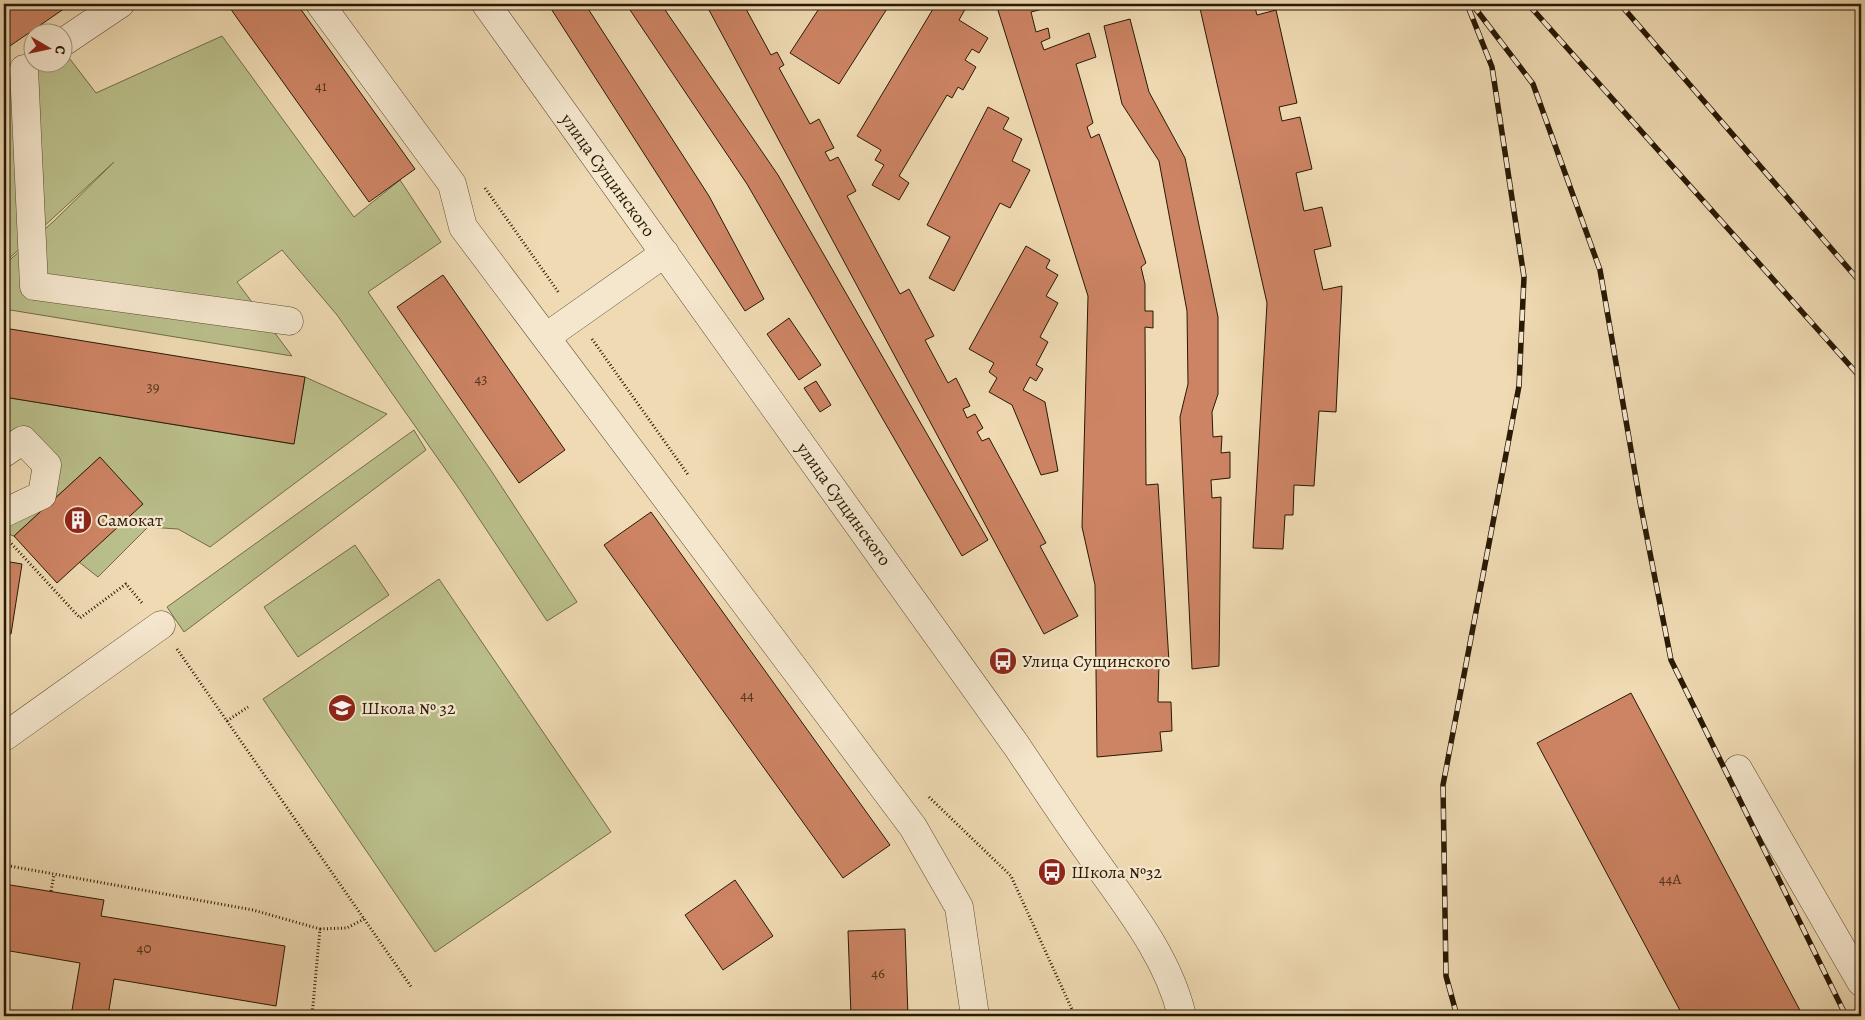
<svg xmlns="http://www.w3.org/2000/svg" width="1865" height="1020" viewBox="0 0 1865 1020" font-family="Alegreya,serif">
	<style>
		.green { fill: #babf8b; stroke: #716c48 }
		.building { fill: #cd8464; stroke: #281905 }
		.lines { fill: none; stroke-linecap: round; stroke-linejoin: round }
		.minor-casing { stroke: #5a4930; stroke-width: 29 }
		.path { stroke: #281905; stroke-width: 3; stroke-dasharray: 1 2.5; stroke-linecap: butt }
		.minor { stroke: #f5e7ce; stroke-width: 28 }
		.rail-casing { stroke: #281905; stroke-width: 5.5 }
		.rail { stroke: #f5e7ce; stroke-width: 4; stroke-dasharray: 11; stroke-linecap: butt }
		.labels { text-anchor: middle; stroke-width: 4.5; stroke-linejoin: round; paint-order: stroke }
		.number-label { font-size: 15px; fill: #51341d }
		.street-label { font-size: 18px; fill: #281905; stroke: #f5e7ce }
		.poi-label { font-size: 18px; fill: #281905; stroke: #f5e7ce; text-anchor: start }
	</style>
	<rect width="100%" height="100%" fill="#efdab3"/>
	<filter id="stains"><feTurbulence type="fractalNoise" baseFrequency=".004" numOctaves="4"/><feColorMatrix values="0 0 0 0 .2 0 0 0 0 .09 0 0 0 0 .02 0 0 0 .5 -.17"/></filter>
	<radialGradient id="worn" r=".72"><stop offset=".6" stop-color="#630" stop-opacity="0"/><stop offset="1" stop-color="#630" stop-opacity=".3"/></radialGradient>
	<path class="green" d="M 222,36 L 354,217 L 400,180 L 441,242 L 368,292 L 490,469 L 577,602 L 547,621 L 460,490 L 337,315 L 282,250 L 237,282 L 292,356 L 4,309 L 4,265 L 54,221 L 114,162 L 4,263 L 4,85 L 35,63 L 62,62 L 63,50 L 96,93 Z
		M 305,377 L 387,414 L 210,547 L 178,529 L 148,527 L 98,577 L 79,562 L 100,457 L 14,536 L 4,533 L 4,513 L 13,509 L 47,465 L 4,453 L 4,397 L 293,444 Z
		M 414,430 L 426,450 L 184,632 L 167,607 Z
		M 355,545 L 389,595 L 298,657 L 264,607 Z
		M 439,579 L 611,832 L 435,952 L 263,699 Z"/>
	<path class="building" d="M 4,4 L 71,4 L 4,50 Z
		M 227,4 L 297,4 L 415,169 L 369,202 Z
		M 548,4 L 585,4 L 709,196 L 764,299 L 745,311 Z
		M 626,4 L 661,4 L 778,175 L 988,540 L 962,556 L 747,184 Z
		M 713,4 L 750,4 L 746,9 L 771,55 L 777,52 L 784,65 L 779,68 L 810,124 L 819,119 L 834,148 L 825,152 L 830,161 L 838,157 L 856,191 L 847,196 L 900,294 L 909,289 L 934,336 L 925,340 L 948,383 L 956,378 L 970,406 L 963,409 L 967,418 L 975,414 L 983,428 L 977,432 L 982,441 L 989,438 L 1046,543 L 1040,546 L 1078,616 L 1044,634 L 709,10 Z
		M 822,4 L 890,4 L 839,84 L 790,53 Z
		M 936,4 L 968,4 L 959,20 L 988,38 L 979,53 L 972,49 L 965,60 L 976,67 L 963,90 L 958,87 L 952,98 L 947,95 L 899,176 L 909,183 L 899,200 L 872,185 L 884,165 L 875,160 L 881,150 L 857,136 Z
		M 996,4 L 1062,4 L 1031,12 L 1036,32 L 1048,28 L 1050,38 L 1041,42 L 1044,50 L 1089,33 L 1096,57 L 1076,64 L 1093,123 L 1087,127 L 1091,138 L 1099,134 L 1146,263 L 1141,267 L 1145,284 L 1145,311 L 1153,311 L 1153,328 L 1145,327 L 1146,485 L 1158,484 L 1169,662 L 1159,663 L 1158,702 L 1171,702 L 1172,731 L 1160,732 L 1162,751 L 1097,757 L 1095,585 L 1082,527 L 1088,296 Z
		M 1199,4 L 1254,4 L 1257,15 L 1276,10 L 1297,103 L 1279,107 L 1282,121 L 1300,117 L 1312,169 L 1296,173 L 1304,211 L 1322,207 L 1331,246 L 1314,250 L 1323,290 L 1342,286 L 1336,412 L 1319,411 L 1314,486 L 1294,485 L 1293,515 L 1285,515 L 1283,549 L 1253,548 L 1267,303 Z
		M 1130,19 L 1149,92 L 1185,158 L 1218,317 L 1218,394 L 1212,412 L 1213,437 L 1222,436 L 1221,453 L 1230,452 L 1230,478 L 1211,480 L 1212,498 L 1221,497 L 1219,666 L 1192,669 L 1180,417 L 1188,384 L 1187,311 L 1159,161 L 1122,104 L 1104,26 Z
		M 988,107 L 1009,118 L 1003,129 L 1022,139 L 1012,161 L 1030,170 L 1010,208 L 1000,203 L 954,291 L 929,278 L 950,237 L 927,225 Z
		M 1026,246 L 1050,260 L 1046,268 L 1058,275 L 1046,296 L 1058,303 L 1040,337 L 1048,342 L 1036,365 L 1043,369 L 1036,381 L 1030,377 L 1023,390 L 1045,402 L 1058,471 L 1041,475 L 1012,405 L 989,392 L 997,378 L 989,372 L 994,363 L 969,349 Z
		M 443,275 L 565,450 L 519,483 L 397,307 Z
		M 789,318 L 821,365 L 799,380 L 767,334 Z
		M 4,328 L 305,377 L 294,444 L 4,397 Z
		M 816,381 L 831,405 L 820,412 L 804,388 Z
		M 100,457 L 143,504 L 57,583 L 14,536 Z
		M 651,512 L 890,845 L 843,878 L 604,545 Z
		M 4,561 L 22,564 L 11,634 L 4,632 Z
		M 1631,693 L 1803,1016 L 1683,1016 L 1537,743 Z
		M 735,880 L 773,936 L 723,970 L 685,915 Z
		M 4,884 L 104,900 L 101,916 L 285,946 L 276,1006 L 114,979 L 108,1016 L 71,1016 L 80,963 L 4,950 Z
		M 905,929 L 908,1016 L 851,1016 L 848,931 Z"/>
	<g class="lines">
		<defs>
			<path id="minor" d="M 320,4 L 452,184 L 463,227 L 913,827 L 959,907 L 975,1016
				M 486,4 L 1016,745 C 1041,782 1065,819 1091,855 C 1126,905 1168,956 1182,1016
				M 62,43 L 120,4
				M 24,69 L 34,286 L 289,321
				M 546,337 L 665,253
				M 4,453 L 23,440 L 47,465 L 42,495 L 4,513
				M 4,737 L 161,625
				M 1738,769 L 1861,982"/>
		</defs>
		<use href="#minor" class="minor-casing"/>
		<path class="path" d="M 485,188 L 559,293
			M 592,339 L 689,476
			M 9,541 L 80,618 L 126,584 L 142,603
			M 177,649 L 412,988
			M 227,721 L 248,707
			M 929,797 L 1011,876 L 1075,1016
			M 4,865 L 253,910 L 320,929 L 312,1016
			M 51,891 L 54,875
			M 320,929 L 347,928 L 364,919"/>
		<use href="#minor" class="minor"/>
		<defs>
			<path id="rail" d="M 1472,4 L 1533,84 L 1600,270 L 1640,502 L 1671,660 L 1846,1016
				M 1528,4 L 1861,378
				M 1620,4 L 1861,283
				M 1457,1016 L 1446,976 L 1443,785 L 1519,386 L 1524,277 L 1492,67 L 1467,4"/>
		</defs>
		<use href="#rail" class="rail-casing"/>
		<use href="#rail" class="rail"/>
	</g>
	<defs>
		<symbol id="building-disc" viewBox="-11 -11 22 22"><circle r="9.5" fill="#8f2418" stroke="#f5e7ce"/><path d="M-4-6H4V6H1V3H-1V6H-4ZM-2.5-4.3h1.7v1.8h-1.7ZM.8-4.3h1.7v1.8H.8ZM-2.5-1h1.7V.8h-1.7ZM.8-1h1.7V.8H.8Z" fill="#fff"/></symbol>
		<symbol id="bus-disc" viewBox="-11 -11 22 22"><circle r="9.5" fill="#8f2418" stroke="#f5e7ce"/><path d="M-5-6H5V4H4V6H2V4H-2V6H-4V4H-5ZM-3.5-4V0h7V-4ZM-3.5 1.2v1.5H-2V1.2ZM2 1.2v1.5H3.5V1.2Z" fill="#fff"/></symbol>
		<symbol id="school-disc" viewBox="-11 -11 22 22"><circle r="9.5" fill="#8f2418" stroke="#f5e7ce"/><path d="M0-5L7-2L0 1L-7-2ZM-4 1L0 2.5L4 1V4Q0 6-4 4Z" fill="#fff"/></symbol>
	</defs>
	<g fill-rule="evenodd">
		<use href="#building-disc" x="62" y="504" width="32" height="32"/>
		<use href="#bus-disc" x="987" y="645" width="32" height="32"/>
		<use href="#school-disc" x="326" y="692" width="32" height="32"/>
		<use href="#bus-disc" x="1036" y="856" width="32" height="32"/>
	</g>
	<g class="labels">
		<g class="number-label">
			<text x="321" y="91">41</text>
			<text x="481" y="384">43</text>
			<text x="153" y="392">39</text>
			<text x="747" y="700">44</text>
			<text x="1670" y="884">44А</text>
			<text x="144" y="953">40</text>
			<text x="878" y="978">46</text>
		</g>
		<g class="street-label">
			<text transform="translate(608 175) rotate(54)" y="6">улица Сущинского</text>
			<text transform="translate(844 504) rotate(54)" y="6">улица Сущинского</text>
		</g>
		<g class="poi-label">
			<text x="97" y="526">Самокат</text>
			<text x="1022" y="667">Улица Сущинского</text>
			<text x="361" y="714">Школа № 32</text>
			<text x="1071" y="878">Школа №32</text>
		</g>
	</g>
	<rect width="1865" height="1020" fill="none" stroke="#efdab3" stroke-width="20"/>
	<rect x="5" y="5" width="1855" height="1010" fill="none" stroke="#281905" stroke-width="2.5"/>
	<rect x="10" y="10" width="1845" height="1000" fill="none" stroke="#281905"/>
	<g transform="translate(48 48) rotate(99)"><circle r="24" fill="#f5e7ce" stroke="#a3957e"/>
	<path d="M0-4L9 19L0 12L-9 19Z" fill="#8f2418"/>
	<text y="-8" font-size="14" font-weight="bold" text-anchor="middle" fill="#281905">С</text>
	</g>
	<rect width="100%" height="100%" filter="url(#stains)"/>
	<rect width="100%" height="100%" fill="url(#worn)"/>
</svg>
